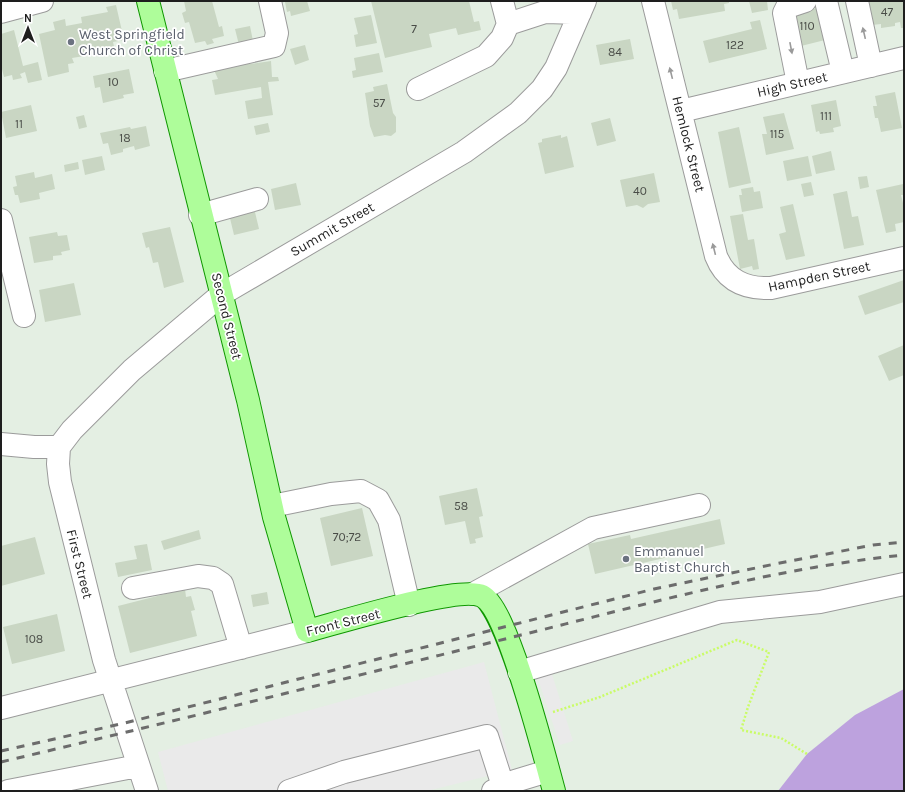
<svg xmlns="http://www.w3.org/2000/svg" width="905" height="792" viewBox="0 0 905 792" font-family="Karla,sans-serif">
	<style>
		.parking { fill: #eaeaea }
		.water { fill: #bda2de }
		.building { fill: #c9d6c3 }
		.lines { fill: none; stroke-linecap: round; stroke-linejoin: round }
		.minor-casing { stroke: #9b9b9b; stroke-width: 24 }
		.major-casing { stroke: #0f9700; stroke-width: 24 }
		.path { stroke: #cafc67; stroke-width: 2.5; stroke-dasharray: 2 2; stroke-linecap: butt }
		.minor { stroke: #fff; stroke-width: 22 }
		.major { stroke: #aefd9a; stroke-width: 22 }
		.rail { stroke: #6c6c6c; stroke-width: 3; stroke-dasharray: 8 8; stroke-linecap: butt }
		.oneway { fill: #9a9a9a }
		.worship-dot { fill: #6b7280; stroke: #fff; stroke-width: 1.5 }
		.labels { text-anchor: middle; stroke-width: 3.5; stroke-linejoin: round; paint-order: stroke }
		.number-label { font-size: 12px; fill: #494c47 }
		.worship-label { font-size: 14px; fill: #5b616d; stroke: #fff; text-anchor: start }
		.street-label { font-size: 14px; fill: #1e1e1e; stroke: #fff }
	</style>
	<rect width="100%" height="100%" fill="#e4efe3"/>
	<path class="parking" d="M 484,662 L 512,770 L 427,791 L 168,791 L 158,752 Z
		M 551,671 L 573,741 L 560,745 L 537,676 Z"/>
	<path class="water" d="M 904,689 L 904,791 L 778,791 L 807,754 L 855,715 Z"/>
	<path class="building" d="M 184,1 L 212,1 L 219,27 L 222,26 L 224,36 L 212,39 L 214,43 L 207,45 L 205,41 L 195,43 L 189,22 L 185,23 L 182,13 L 186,11 Z
		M 278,1 L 307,1 L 310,11 L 291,16 L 290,11 L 287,12 L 285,2 L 278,3 Z
		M 371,1 L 469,1 L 474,22 L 479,21 L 481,30 L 458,35 L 456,28 L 429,34 L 432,47 L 385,58 Z
		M 671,1 L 729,1 L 729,3 L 724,4 L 725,11 L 679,19 L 677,9 L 673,10 Z
		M 749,1 L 767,1 L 768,10 L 752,13 Z
		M 904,1 L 904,28 L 901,28 L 900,22 L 895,23 L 895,26 L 881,28 L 881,24 L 872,25 L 868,2 Z
		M 116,5 L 124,40 L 113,42 L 115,51 L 72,58 L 74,63 L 68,64 L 69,72 L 48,77 L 39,34 L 55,30 L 53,22 L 65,19 L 66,26 L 82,23 L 81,17 L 108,12 L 106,7 Z
		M 818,8 L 825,40 L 797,47 L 789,10 L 803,11 Z
		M 371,15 L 377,43 L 356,47 L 354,35 L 358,34 L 354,18 Z
		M 760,20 L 767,49 L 709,63 L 703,41 L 752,29 L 750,22 Z
		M 250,26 L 253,41 L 239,45 L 235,29 Z
		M 14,30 L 23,66 L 38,62 L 42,80 L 28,83 L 25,72 L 20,74 L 22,78 L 13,80 L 12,75 L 4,77 L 1,65 L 1,34 Z
		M 630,39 L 634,59 L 600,65 L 596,45 Z
		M 305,45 L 309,60 L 295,65 L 290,49 Z
		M 379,53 L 383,72 L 353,78 L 352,71 L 356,70 L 354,58 Z
		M 249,58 L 250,64 L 271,61 L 272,77 L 278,77 L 279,81 L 268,82 L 273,115 L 248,119 L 245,101 L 262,98 L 261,87 L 215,95 L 212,80 L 218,79 L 214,70 Z
		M 129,69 L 134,93 L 123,95 L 124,98 L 103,103 L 100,87 L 95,88 L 93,76 Z
		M 387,84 L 393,113 L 396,117 L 396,132 L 391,136 L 385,135 L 374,137 L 370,126 L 365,93 L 374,91 L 373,87 Z
		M 895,92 L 902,128 L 881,132 L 878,118 L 875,118 L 873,106 L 877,106 L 875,96 Z
		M 836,100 L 841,126 L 833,128 L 834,132 L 820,134 L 819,131 L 816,132 L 811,105 Z
		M 31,105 L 37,131 L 6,138 L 1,112 Z
		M 784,113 L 794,149 L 766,155 L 762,134 L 767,134 L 763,117 Z
		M 84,115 L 87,127 L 79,129 L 76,117 Z
		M 610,118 L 616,141 L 597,146 L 591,123 Z
		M 268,123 L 270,132 L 256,135 L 254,126 Z
		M 146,126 L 150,146 L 135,150 L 134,146 L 123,149 L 123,152 L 111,155 L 108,143 L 103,144 L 100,133 L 130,127 L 131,129 Z
		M 739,127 L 751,183 L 729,188 L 718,132 Z
		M 561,135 L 561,138 L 567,136 L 574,167 L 545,174 L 538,143 L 542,142 L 542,139 Z
		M 831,151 L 835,170 L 816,174 L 812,156 Z
		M 102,156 L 105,170 L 85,175 L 82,160 Z
		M 808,156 L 812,176 L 787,181 L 783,161 Z
		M 78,162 L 79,169 L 65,172 L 64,165 Z
		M 34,172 L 35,178 L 52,174 L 55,189 L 39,193 L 40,199 L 20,203 L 18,195 L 15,195 L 13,187 L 17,186 L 15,176 Z
		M 654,173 L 660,202 L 648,204 L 643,208 L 637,205 L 626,207 L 620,180 Z
		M 867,176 L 869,187 L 860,189 L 858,177 Z
		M 811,182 L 814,195 L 804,197 L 801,184 Z
		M 296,183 L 301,205 L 275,210 L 271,189 Z
		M 903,184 L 904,195 L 901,195 L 904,207 L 904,222 L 895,224 L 896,231 L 886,233 L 876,190 Z
		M 753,187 L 754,192 L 760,191 L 763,208 L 742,212 L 739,195 L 742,195 L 741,189 Z
		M 847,191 L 852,217 L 858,216 L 864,245 L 844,249 L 833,194 Z
		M 793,204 L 805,256 L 786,260 L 779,234 L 786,232 L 780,207 Z
		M 254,208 L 259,229 L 234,235 L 229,214 Z
		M 743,214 L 748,240 L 754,239 L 759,269 L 753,270 L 752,266 L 740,269 L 730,216 Z
		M 170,227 L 184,282 L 164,288 L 158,262 L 153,263 L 149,247 L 146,248 L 142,233 Z
		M 57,232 L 58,236 L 67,235 L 70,250 L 61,252 L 62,255 L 53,256 L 53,260 L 34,263 L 29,237 Z
		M 904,280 L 904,302 L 865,315 L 858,296 Z
		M 74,283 L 81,315 L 45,322 L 39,290 Z
		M 904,345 L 904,375 L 889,381 L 878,356 Z
		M 477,488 L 483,516 L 479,517 L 483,537 L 475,539 L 476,543 L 470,544 L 465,521 L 445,525 L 439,496 Z
		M 362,508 L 373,556 L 331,566 L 320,518 Z
		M 720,519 L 725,544 L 595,574 L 588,544 L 630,535 L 631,539 Z
		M 199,530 L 201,539 L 164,550 L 161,541 Z
		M 35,537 L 45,574 L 1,586 L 1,546 Z
		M 147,544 L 152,570 L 118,577 L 115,563 L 137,559 L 134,546 Z
		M 185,589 L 186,597 L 191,596 L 195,610 L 191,611 L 197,636 L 130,653 L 118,606 Z
		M 267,592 L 269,604 L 253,607 L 251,595 Z
		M 57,614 L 65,651 L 12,664 L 3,627 Z"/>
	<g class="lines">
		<defs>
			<path id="minor" d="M 502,1 L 508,24 L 545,12 L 580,13
				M 653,1 L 716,256 C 726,281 746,289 771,288 L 904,258
				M 826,1 L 843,72
				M 857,1 L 871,66
				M 1,12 L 42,1
				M 165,71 L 274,46 L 277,33 L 270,1
				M 798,83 L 784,13 L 787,7 L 805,1
				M 418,89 L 486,56 L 502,38 L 508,24
				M 681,111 L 904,58
				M 200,215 L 257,199
				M 1,220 L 24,316
				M 1,444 L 34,447 L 59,447
				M 59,447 L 72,430 L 132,370 L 222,294 L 464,152 L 518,113 L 542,89 L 556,68 L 585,1
				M 59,447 L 58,464 L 60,482 L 104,660 L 147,791
				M 272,506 L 331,494 L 361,491 L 378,500 L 389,520 L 409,605
				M 133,588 L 198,576 L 213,578 L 222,584 L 241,648
				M 473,594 L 593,528 L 699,505
				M 519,672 L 720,612 L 820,602 L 904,584
				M 1,708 L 307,631
				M 8,791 L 138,766
				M 289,791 L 344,772 L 487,736 L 503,786
				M 493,791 L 515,781 L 548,771"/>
			<path id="major" d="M 148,1 L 248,400 L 274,517 L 307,631 C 338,623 459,585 482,596 C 507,608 545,758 554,791"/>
		</defs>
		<use href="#minor" class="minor-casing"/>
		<use href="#major" class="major-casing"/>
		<path class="path" d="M 553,712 L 600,697 L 737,640 L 769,652 L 748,707 L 741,730 L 781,738 L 807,754"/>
		<use href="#minor" class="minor"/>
		<use href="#major" class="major"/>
		<path class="rail" d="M 1,751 L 125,723 L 654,589 L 775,564 L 873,545 L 904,542
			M 1,762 C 175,721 348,678 521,635 C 648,604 774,568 904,555"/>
	</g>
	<defs><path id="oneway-solid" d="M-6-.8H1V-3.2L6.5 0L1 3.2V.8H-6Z"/></defs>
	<g class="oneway">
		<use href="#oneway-solid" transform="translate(864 33) rotate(-103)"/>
		<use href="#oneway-solid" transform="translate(791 48) rotate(79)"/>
		<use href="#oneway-solid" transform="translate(671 73) rotate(-104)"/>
		<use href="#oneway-solid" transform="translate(714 249) rotate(-104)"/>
	</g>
	<g class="worship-dot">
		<circle cx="71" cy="42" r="4"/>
		<circle cx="626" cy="559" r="4"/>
	</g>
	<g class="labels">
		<g class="number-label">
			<text x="887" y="16">47</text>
			<text x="807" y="30">110</text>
			<text x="414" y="33">7</text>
			<text x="735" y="49">122</text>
			<text x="615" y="56">84</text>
			<text x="113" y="86">10</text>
			<text x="379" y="107">57</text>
			<text x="826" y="120">111</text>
			<text x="19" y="128">11</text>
			<text x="777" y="138">115</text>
			<text x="125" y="142">18</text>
			<text x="640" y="195">40</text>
			<text x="461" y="510">58</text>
			<text x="347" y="541">70;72</text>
			<text x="34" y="643">108</text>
		</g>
		<g class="worship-label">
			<text x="79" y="39">West Springfield<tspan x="79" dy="16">Church of Christ</tspan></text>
			<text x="634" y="556">Emmanuel<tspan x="634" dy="16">Baptist Church</tspan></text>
		</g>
		<g class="street-label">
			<text transform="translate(792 84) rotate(-13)" y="5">High Street</text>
			<text transform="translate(689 144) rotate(76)" y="5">Hemlock Street</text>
			<text transform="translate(332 229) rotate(-30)" y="5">Summit Street</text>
			<text transform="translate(819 276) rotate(-12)" y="5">Hampden Street</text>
			<text transform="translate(227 316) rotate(76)" y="5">Second Street</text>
			<text transform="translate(80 564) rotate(76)" y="5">First Street</text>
			<text transform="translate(343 622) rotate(-14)" y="5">Front Street</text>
		</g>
	</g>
	<rect width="905" height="792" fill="none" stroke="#1e1e1e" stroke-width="4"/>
	<g transform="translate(28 28)" stroke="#ffffff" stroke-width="3" paint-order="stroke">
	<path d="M0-3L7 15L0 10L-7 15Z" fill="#1e1e1e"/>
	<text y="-6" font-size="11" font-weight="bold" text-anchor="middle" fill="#1e1e1e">N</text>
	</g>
</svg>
